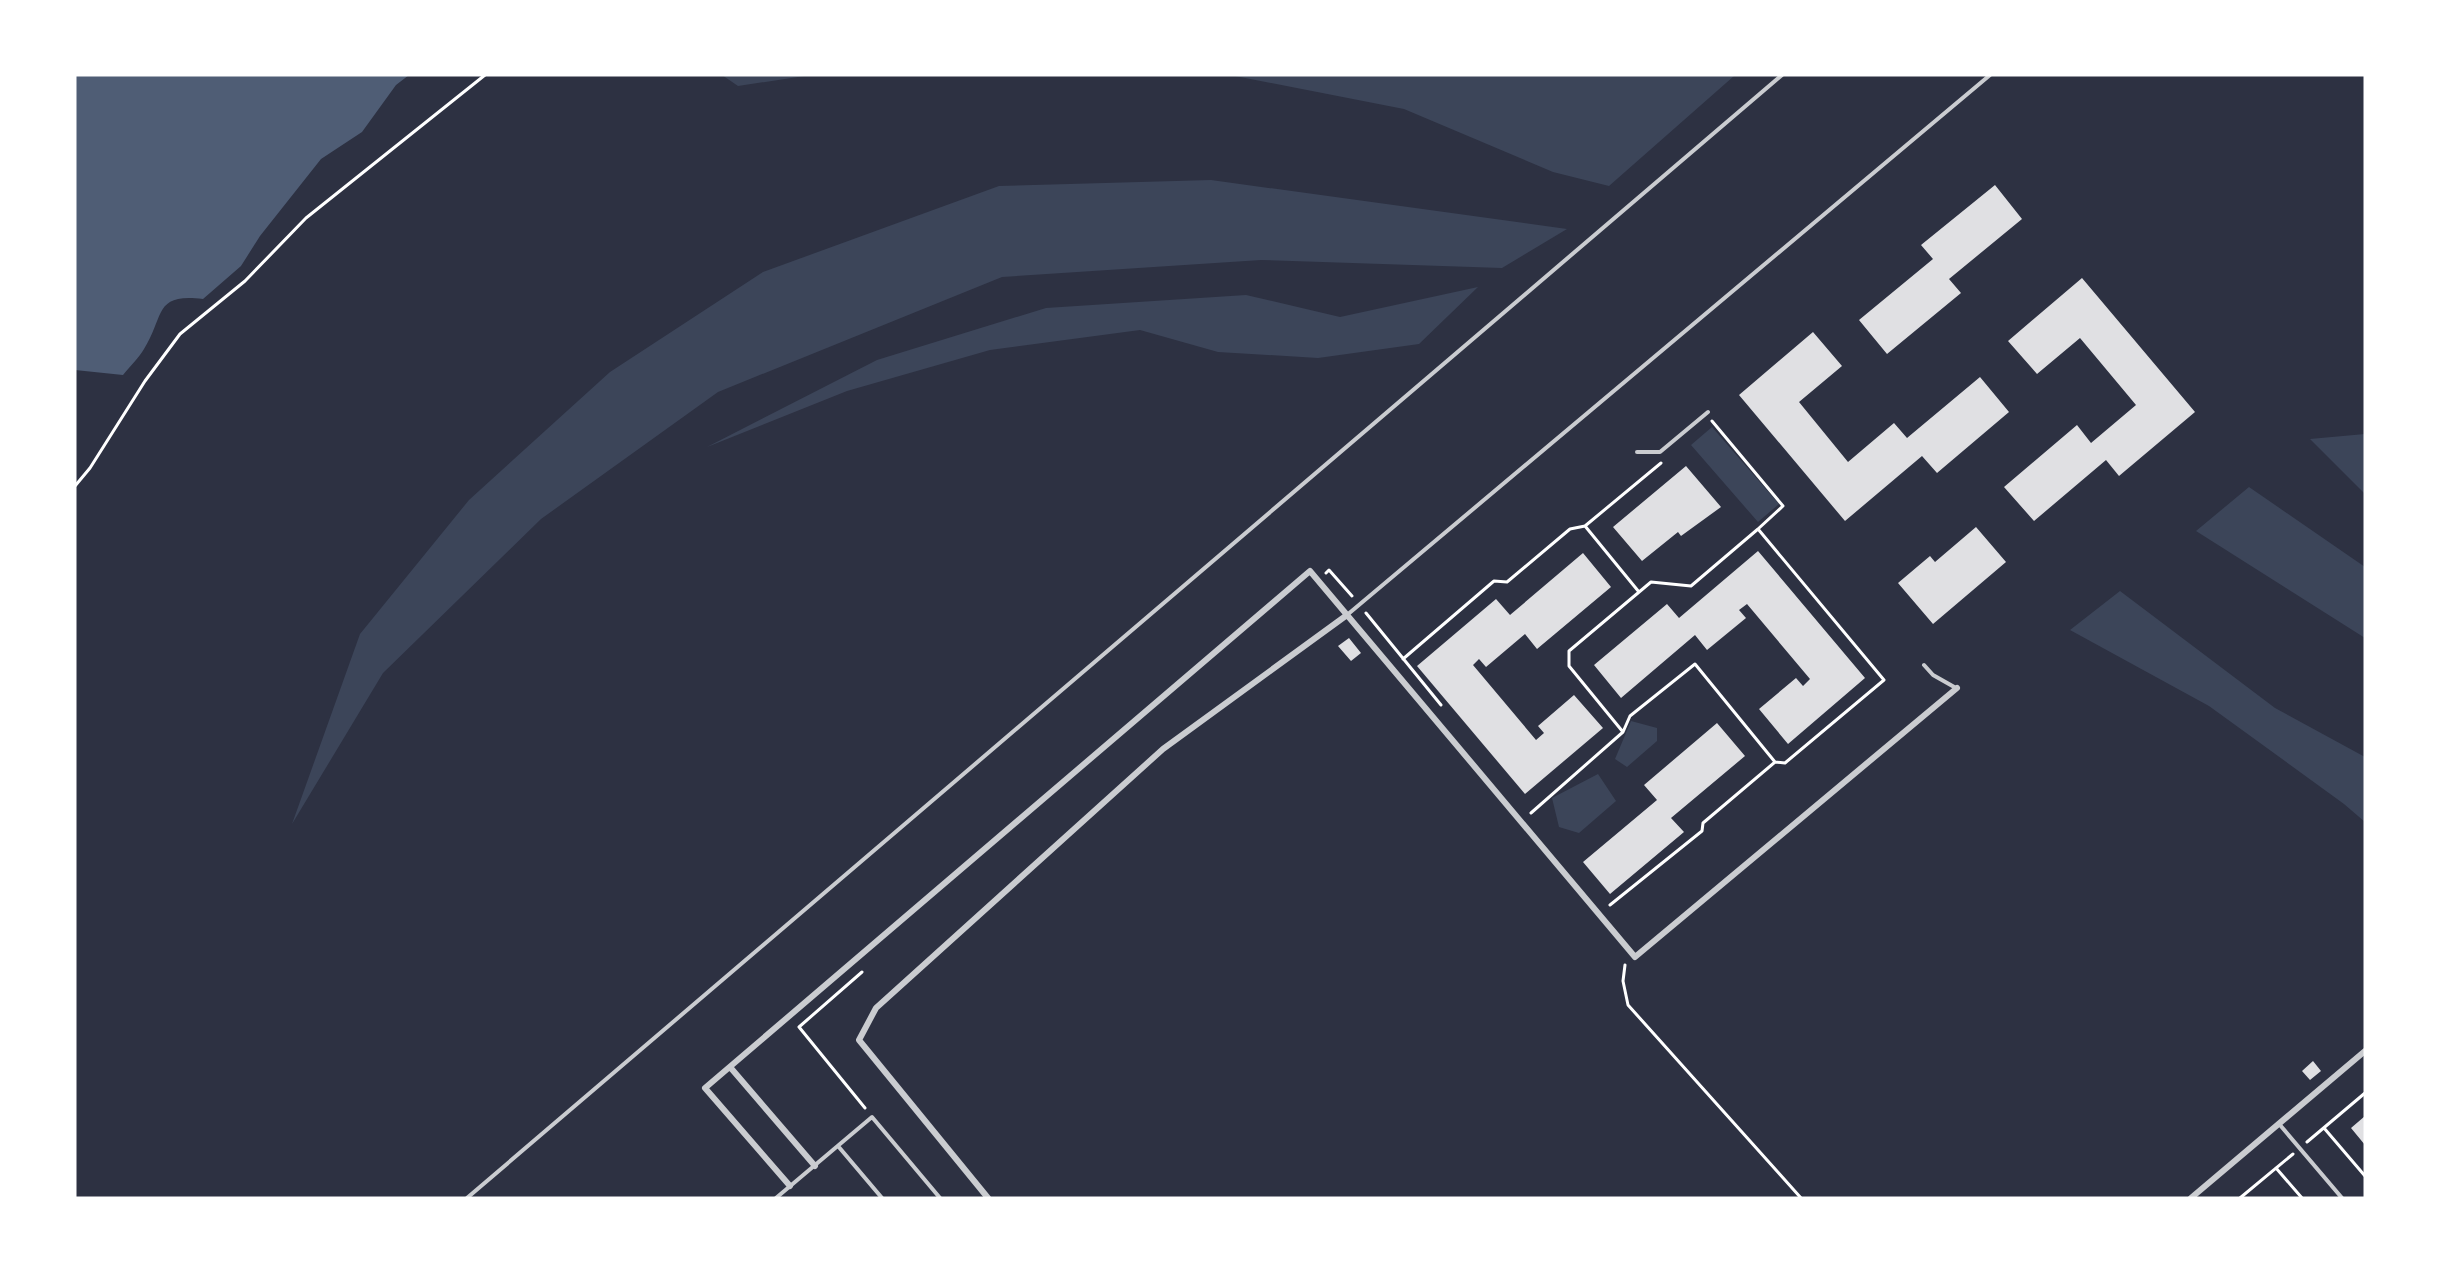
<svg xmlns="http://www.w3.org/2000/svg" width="2440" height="1273" viewBox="0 0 2440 1273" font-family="Spectral,serif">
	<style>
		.green { fill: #3c4559 }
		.water { fill: #4f5d75 }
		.building { fill: #e0e0e3 }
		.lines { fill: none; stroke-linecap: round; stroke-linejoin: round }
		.path { stroke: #fff; stroke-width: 3 }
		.service { stroke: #caccd0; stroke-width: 4 }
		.minor { stroke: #caccd0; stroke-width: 6 }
	</style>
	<rect width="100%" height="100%" fill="#2d3142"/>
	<path class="green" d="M 722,75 L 811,75 L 738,86 Z
		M 1230,75 L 1734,75 L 1734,76 L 1609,186 L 1553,172 L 1404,109 Z
		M 1211,180 L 1567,229 L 1502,268 L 1261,260 L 1002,277 L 718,392 L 541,519 L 383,673 L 292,824 L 360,634 L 469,500 L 610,372 L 763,272 L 999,186 Z
		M 1478,287 L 1419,344 L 1318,358 L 1218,352 L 1140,330 L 990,350 L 847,391 L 707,447 L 877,360 L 1046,308 L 1246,295 L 1340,317 Z
		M 1712,427 L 1779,504 L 1758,522 L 1691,445 Z
		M 2365,434 L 2365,494 L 2310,439 Z
		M 2249,487 L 2365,567 L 2365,638 L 2196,531 Z
		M 2120,591 L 2275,708 L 2365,757 L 2365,822 L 2344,804 L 2209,706 L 2070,630 Z
		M 1631,721 L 1657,728 L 1657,741 L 1627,767 L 1615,759 Z
		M 1598,774 L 1616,801 L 1579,833 L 1559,827 L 1552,798 Z"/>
	<path class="water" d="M 75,75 L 409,75 L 396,85 L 362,132 L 321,159 L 260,236 L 241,266 L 203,299 C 153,293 165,316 144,349 C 139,358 130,366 123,375 L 75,370 Z"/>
	<path class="building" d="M 1995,185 L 2022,219 L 1949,279 L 1961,293 L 1887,354 L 1859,320 L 1933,259 L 1921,245 Z
		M 2082,278 L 2195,412 L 2119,476 L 2106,460 L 2034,521 L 2004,487 L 2077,425 L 2091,443 L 2136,405 L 2080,338 L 2037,374 L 2008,341 Z
		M 1813,332 L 1842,366 L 1799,402 L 1848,462 L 1894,423 L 1907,438 L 1980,377 L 2009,412 L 1937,473 L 1922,456 L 1845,521 L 1739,395 Z
		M 1686,466 L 1721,507 L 1681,536 L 1678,532 L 1642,561 L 1613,527 Z
		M 1976,527 L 2006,562 L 1933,624 L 1898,583 L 1930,556 L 1935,562 Z
		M 1758,551 L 1865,678 L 1788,744 L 1759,709 L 1796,678 L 1803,686 L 1810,679 L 1747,604 L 1739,610 L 1746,618 L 1707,650 L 1695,635 L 1621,698 L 1594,665 L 1667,604 L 1679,618 Z
		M 1583,553 L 1611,587 L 1537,649 L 1525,634 L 1486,667 L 1479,659 L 1473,665 L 1536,740 L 1544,733 L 1538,726 L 1574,695 L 1603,728 L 1525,794 L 1417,666 L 1496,599 L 1510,615 Z
		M 1349,638 L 1361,653 L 1351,661 L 1338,646 Z
		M 1717,723 L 1745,756 L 1671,818 L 1684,832 L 1610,894 L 1583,862 L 1657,800 L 1644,785 Z
		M 2313,1061 L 2321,1071 L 2310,1080 L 2302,1071 Z
		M 2365,1116 L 2365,1145 L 2351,1128 Z"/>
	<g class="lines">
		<path class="path" d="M 75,486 L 90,468 L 145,381 L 180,334 L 245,281 L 306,218 L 485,75
			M 1585,526 L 1639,592
			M 1326,573 L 1329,570 L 1352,596
			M 1366,613 L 1441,705
			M 1403,659 L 1494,581 L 1507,582 L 1570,529 L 1585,526 L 1661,463
			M 1623,732 L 1630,716 L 1695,664 L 1775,762
			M 1531,813 L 1623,732 L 1569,666 L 1569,651 L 1651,582 L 1691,586 L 1758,529
			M 1610,905 L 1702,831 L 1703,823 L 1775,762 L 1785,763 L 1884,680 L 1758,529 L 1783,506 L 1712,421
			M 1625,965 L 1623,981 L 1628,1005 L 1801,1198
			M 862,972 L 799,1027 L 865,1108
			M 2324,1128 L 2365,1176
			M 2307,1142 L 2365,1093
			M 2276,1168 L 2302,1198
			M 2240,1198 L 2293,1154"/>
		<path class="service" d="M 1637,452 L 1660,452 L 1708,412
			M 1347,615 L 1990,75
			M 1924,665 L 1933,675 L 1956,688
			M 2280,1125 L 2342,1198
			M 838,1146 L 882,1198
			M 467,1198 L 1782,75
			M 776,1198 L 872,1117 L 940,1198"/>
		<path class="minor" d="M 730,1067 L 815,1166
			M 790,1186 L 705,1088 L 1310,571 L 1635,957 L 1957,688
			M 988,1198 L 859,1040 L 876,1008 L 1163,749 L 1347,615
			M 2191,1198 L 2365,1051"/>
	</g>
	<rect width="2440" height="1273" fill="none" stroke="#ffffff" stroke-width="153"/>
</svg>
